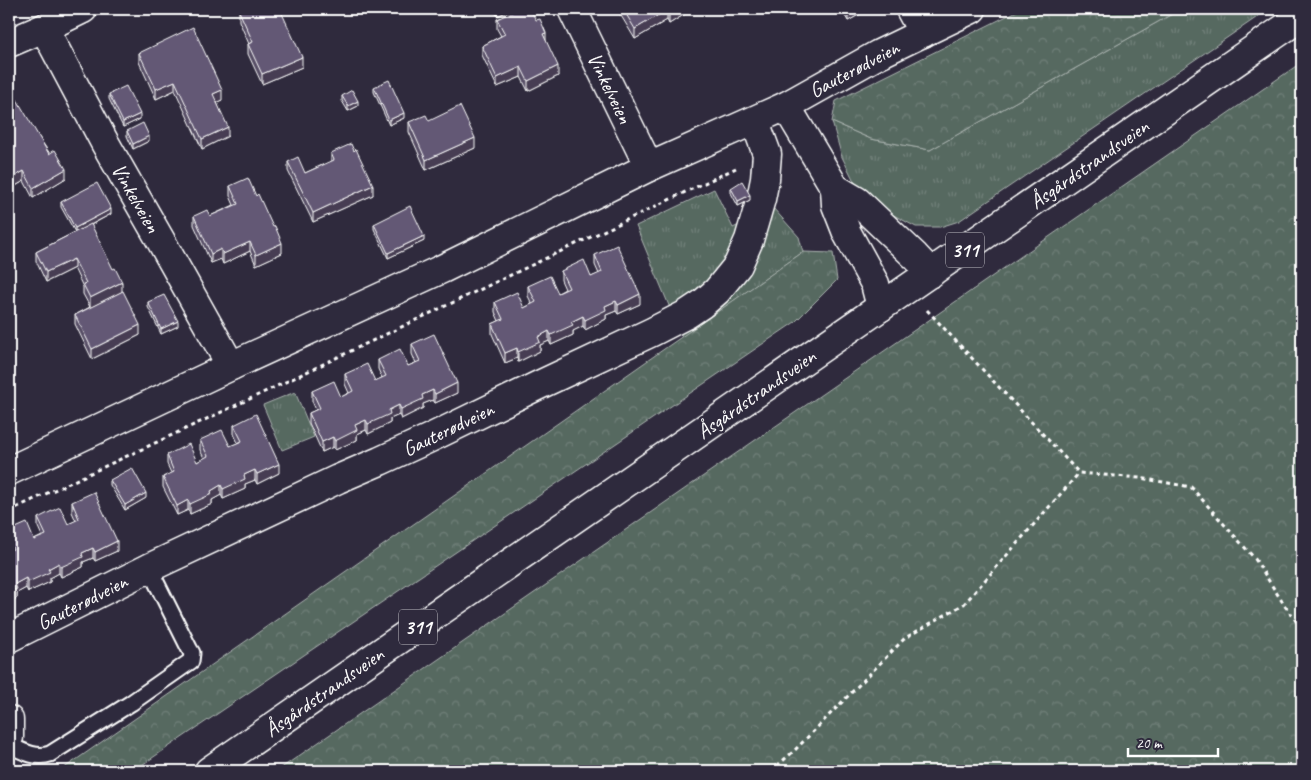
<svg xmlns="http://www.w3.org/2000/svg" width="1311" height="780" viewBox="0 0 1311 780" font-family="Caveat,sans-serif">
<defs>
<pattern id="grass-tufts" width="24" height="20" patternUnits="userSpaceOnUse" patternTransform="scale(1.25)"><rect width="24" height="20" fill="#576961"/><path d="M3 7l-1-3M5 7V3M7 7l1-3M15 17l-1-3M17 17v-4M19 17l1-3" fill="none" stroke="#708079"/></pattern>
<pattern id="forest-crowns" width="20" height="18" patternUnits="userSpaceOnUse" patternTransform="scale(1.25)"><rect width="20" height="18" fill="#576961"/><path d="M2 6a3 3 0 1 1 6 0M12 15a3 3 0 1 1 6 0" fill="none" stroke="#708079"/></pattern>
</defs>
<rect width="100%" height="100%" fill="#2f2a3d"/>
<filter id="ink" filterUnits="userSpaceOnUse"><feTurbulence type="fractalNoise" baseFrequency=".02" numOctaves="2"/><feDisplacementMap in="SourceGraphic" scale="10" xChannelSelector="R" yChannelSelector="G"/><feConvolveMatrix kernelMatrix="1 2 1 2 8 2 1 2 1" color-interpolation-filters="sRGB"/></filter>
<g filter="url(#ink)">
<!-- grass -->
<g fill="url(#grass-tufts)" stroke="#abb4b0">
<polygon points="1181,9 1269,9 959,221 940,227 916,227 886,211 859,191 842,157 832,122 871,139 930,150"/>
<polygon points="714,189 733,228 773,208 799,237 803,252 682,337 636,226"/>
<polygon points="295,392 314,437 282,450 263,405"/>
</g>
<!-- forest -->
<g fill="url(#forest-crowns)" stroke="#abb4b0">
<polygon points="1021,9 1181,9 930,150 871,139 832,122 836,101"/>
<polygon points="1302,62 1302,771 277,771"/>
<polygon points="803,252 833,253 837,280 795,322 133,771 60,771"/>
</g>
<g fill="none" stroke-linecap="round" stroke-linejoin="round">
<defs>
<path id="service" d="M9,745C22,751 36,759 50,754L131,703L191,661L192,653L190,650L149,568"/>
<g id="minor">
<polyline points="572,9 649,167"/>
<polyline points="910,9 923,33"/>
<polyline points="44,28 105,143 161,241 231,366"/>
<polyline points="9,43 44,28 83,9"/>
<polyline points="786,106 835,188 857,201 915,256 931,273"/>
<polyline points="835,188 836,205 847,233 875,284 881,307"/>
<polyline points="9,471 231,366 442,269 649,167 786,106 879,54 972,9"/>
<polyline points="9,638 149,568 338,479 380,461 430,438 537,386 652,332 687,314 702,304 717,291 738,265 749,240 761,199 765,179 767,154 760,135 754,121"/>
<polyline points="9,720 9,737"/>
</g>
<polyline id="primary" points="209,771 1302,16"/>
</defs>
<!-- service casing -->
<use href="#service" stroke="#fff" stroke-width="19"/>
<!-- minor casing -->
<use href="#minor" stroke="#fff" stroke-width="31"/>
<!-- primary casing -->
<use href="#primary" stroke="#fff" stroke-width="31"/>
<!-- path -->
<g stroke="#fff" stroke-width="3" stroke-dasharray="4 4" stroke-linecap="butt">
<polyline points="927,310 1079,473"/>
<polyline points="9,511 256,396 736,168"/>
<polyline points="771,771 794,751 905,638 964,604 1079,473 1140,478 1191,487 1255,559 1285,606 1302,629"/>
</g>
<!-- service -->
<use href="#service" stroke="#2f2a3d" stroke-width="15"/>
<!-- minor -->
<use href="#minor" stroke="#2f2a3d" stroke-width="28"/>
<!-- primary -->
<use href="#primary" stroke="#2f2a3d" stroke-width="28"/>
</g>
<!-- wall -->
<g fill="#564d65" stroke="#fff">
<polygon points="373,9 392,9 376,16"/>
<polygon points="494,9 513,9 497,16"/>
<polygon points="617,9 690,9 690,11 669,24 667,20 635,39"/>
<polygon points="841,9 869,9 848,21"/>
<polygon points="239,11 302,67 262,84 248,54 248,44 249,44 239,21"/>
<polygon points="497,19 546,42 558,76 528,91 521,77 497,87 482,55 482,46 501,36 497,29"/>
<polygon points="139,53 222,100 217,102 228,136 202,149 175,90 156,99 139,62"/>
<polygon points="374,87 404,118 389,125 374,92"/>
<polygon points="9,92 66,178 33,198 24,181 12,188 9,182"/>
<polygon points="109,94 140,119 123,127 109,99"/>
<polygon points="342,96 358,106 348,111 342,101"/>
<polygon points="409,122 475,148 426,170 409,132"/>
<polygon points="127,131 149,141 133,149 127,136"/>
<polygon points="354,151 373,195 313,222 288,171 288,162 305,173 331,161 331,153"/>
<polygon points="230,186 282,253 256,265 250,251 223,264 221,259 211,263 194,225 194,216 210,216 234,205 230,196"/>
<polygon points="731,188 750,200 738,206 731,193"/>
<polygon points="61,202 111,214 91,225 122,291 140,335 92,359 75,324 75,315 90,307 83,294 83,287 74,268 46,282 36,261 36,252 75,232 61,207"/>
<polygon points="374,224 424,241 388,258 374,229"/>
<polygon points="595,255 640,304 618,314 616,311 606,315 606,319 585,330 583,326 573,331 573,335 551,345 549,341 540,345 540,351 518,362 517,358 505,363 492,334 492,324 499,321 495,312 495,302 524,308 532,304 528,296 528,286 558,293 565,289 561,280 561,271 591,277 599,274 595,265"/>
<polygon points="148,302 178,326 161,334 148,307"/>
<polygon points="412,344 457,393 435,403 433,400 423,404 423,408 401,419 399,415 390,419 390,423 368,434 366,430 357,434 357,440 335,450 333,447 322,452 309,423 309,413 316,410 312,401 312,391 341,397 349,393 345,384 345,374 375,381 382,378 378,369 378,360 408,366 416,363 412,354"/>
<polygon points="234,425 279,473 257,484 255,480 245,484 245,489 223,499 221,495 212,500 212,504 190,514 188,510 177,515 163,487 163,477 171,473 167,464 167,455 197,462 204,458 200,450 200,440 230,446 238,443 234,434"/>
<polygon points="110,480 146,498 125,510 110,485"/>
<polygon points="72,502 117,551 95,561 93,558 83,562 83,567 61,577 59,573 50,578 50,582 28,592 26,588 17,593 17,598 9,602 9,531 34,540 42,536 38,527 38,518 68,524 76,521 72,512"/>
</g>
<!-- shaded-wall -->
<g fill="#463e52" stroke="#fff">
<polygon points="376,9 392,9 376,16"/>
<polygon points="502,9 513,9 497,16 497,11"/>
<polygon points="677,9 690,9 690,11 669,24 669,14"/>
<polygon points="861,9 869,9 848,21 848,16"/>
<polygon points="667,10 667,20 635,39 635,29"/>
<polygon points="546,33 546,42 543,34"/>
<polygon points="302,57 302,67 262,84 262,74"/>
<polygon points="558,66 558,76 528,91 528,81"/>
<polygon points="521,67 521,77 497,87 497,78"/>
<polygon points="175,81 175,90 156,99 156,89"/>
<polygon points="222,90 222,100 213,104 213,94"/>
<polygon points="358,101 358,106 348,111 348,106"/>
<polygon points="404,113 404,118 389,125 389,120"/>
<polygon points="140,114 140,119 123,127 123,122"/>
<polygon points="228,127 228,136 202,149 202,139"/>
<polygon points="149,136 149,141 133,149 133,144"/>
<polygon points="475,138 475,148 426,170 426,160"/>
<polygon points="66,169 66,178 33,198 33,188"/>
<polygon points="24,171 24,181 12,188 12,178"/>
<polygon points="373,185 373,195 313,222 313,213"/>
<polygon points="750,195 750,200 738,206 738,201"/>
<polygon points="111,209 111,214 75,233 75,228"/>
<polygon points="424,236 424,241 388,258 388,253"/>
<polygon points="250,242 250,251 223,264 223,254"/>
<polygon points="282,243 282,253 256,265 256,255"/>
<polygon points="221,249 221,259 211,263 211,254"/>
<polygon points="74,259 74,268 46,282 46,272"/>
<polygon points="122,282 122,292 90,308 90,298"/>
<polygon points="640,294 640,304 618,314 618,305"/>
<polygon points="616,301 616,311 606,315 606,319 585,330 585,320 605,306"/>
<polygon points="583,316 583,326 573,331 573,335 551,345 551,335 571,322"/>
<polygon points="178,321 178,326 161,334 161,329"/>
<polygon points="140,325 140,335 92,359 92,349"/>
<polygon points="549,331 549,341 540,345 540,351 518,362 518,352 538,337"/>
<polygon points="517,348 517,358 505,363 505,353"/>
<polygon points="457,383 457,393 435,403 435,394"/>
<polygon points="433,390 433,400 423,404 423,408 401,419 401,409 422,395"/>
<polygon points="399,405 399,415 390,419 390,423 368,434 368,424 389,410"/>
<polygon points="366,420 366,430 357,434 357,440 335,450 335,441 355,425"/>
<polygon points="333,437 333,447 322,452 322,442"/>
<polygon points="279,464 279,473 257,484 257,474"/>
<polygon points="255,470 255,480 245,484 245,489 223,499 223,489 244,475"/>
<polygon points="221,485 221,495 212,500 212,504 190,514 190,504 211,491"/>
<polygon points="146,493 146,498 125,510 125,505"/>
<polygon points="188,500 188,510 177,515 177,506"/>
<polygon points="117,541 117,551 95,561 95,552"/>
<polygon points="93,548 93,558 83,562 83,567 61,577 61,567 82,553"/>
<polygon points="59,563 59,573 50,578 50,582 28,592 28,582 48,569"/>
<polygon points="26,578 26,588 17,593 17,598 9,602 9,592 15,584"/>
</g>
<!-- building -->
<g fill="#645975" stroke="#fff">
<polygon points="245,9 280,9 302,57 262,74 248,44 253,42 239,11"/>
<polygon points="496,9 502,9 497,11"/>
<polygon points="519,9 530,9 536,20 540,19 546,33 543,34 558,66 528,81 521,67 497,78 482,46 505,34 497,19"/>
<polygon points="623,9 677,9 669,14 667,10 635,29"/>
<polygon points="844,9 861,9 848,16"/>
<polygon points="193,27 222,90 213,94 228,127 202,139 175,81 156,89 139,53"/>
<polygon points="389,80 404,113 389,120 374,87"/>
<polygon points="126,86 140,114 123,122 109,94"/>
<polygon points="352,90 358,101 348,106 342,96"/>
<polygon points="12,91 49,154 55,150 66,169 33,188 24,171 12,178 9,172 9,92"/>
<polygon points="460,106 475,138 426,160 409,122 426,115 429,121"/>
<polygon points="143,123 149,136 133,144 127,131"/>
<polygon points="351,144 354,151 356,149 373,185 313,213 288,162 298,157 305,173 334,160 331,153"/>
<polygon points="248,178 256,196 258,194 273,227 275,226 282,243 256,255 250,242 223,254 221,249 211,254 194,216 207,210 210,216 238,204 230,186"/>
<polygon points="742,181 750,195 738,201 731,188"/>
<polygon points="97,183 111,209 75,228 61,202"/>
<polygon points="410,206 424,236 388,253 374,224"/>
<polygon points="91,224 113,269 115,268 122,282 90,298 83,284 86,283 74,259 46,272 36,252"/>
<polygon points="617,245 640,294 618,305 616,301 605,306 606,310 585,320 583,316 571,322 573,325 551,335 549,331 538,337 540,342 518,352 517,348 505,353 492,324 503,319 495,302 517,292 524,308 536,302 528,286 550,276 558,293 569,288 561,271 584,260 591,277 602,272 595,255"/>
<polygon points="123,291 140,325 92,349 75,315"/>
<polygon points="164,295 178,321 161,329 148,302"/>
<polygon points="434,334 457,383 435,394 433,390 422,395 423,399 401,409 399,405 389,410 390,414 368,424 366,420 355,425 357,430 335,441 333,437 322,442 309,413 320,408 312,391 334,381 341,397 353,391 345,374 367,364 375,381 386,376 378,360 400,349 408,366 420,361 412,344"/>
<polygon points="256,414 279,464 257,474 255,470 244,475 245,479 223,489 221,485 211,491 212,494 190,504 188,500 177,506 163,477 174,472 167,455 189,444 197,462 208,456 200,440 222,430 230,446 242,441 234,425"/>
<polygon points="132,468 146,493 125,505 110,480"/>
<polygon points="94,492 117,541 95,552 93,548 82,553 83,557 61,567 59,563 48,569 50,572 28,582 26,578 15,584 17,589 9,592 9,551 13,549 9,542 9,531 27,523 34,540 46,535 38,518 60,507 68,524 79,519 72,502"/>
</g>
</g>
<g text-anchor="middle" stroke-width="4.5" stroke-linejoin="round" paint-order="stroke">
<!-- shield labels -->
<g fill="#2f2a3d" stroke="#c1bfc5" stroke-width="1">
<rect x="946" y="232.5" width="38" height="35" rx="4"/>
<rect x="399" y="609.5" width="38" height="35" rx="4"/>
</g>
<g font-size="20" font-weight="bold" fill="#fff">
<text x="965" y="257">311</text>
<text x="418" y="634">311</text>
</g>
<!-- street labels -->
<g font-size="21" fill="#fff" stroke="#2f2a3d">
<text transform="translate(854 69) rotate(-28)" y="7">Gauterødveien</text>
<text transform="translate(610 88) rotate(64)" y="7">Vinkelveien</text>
<text transform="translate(1089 164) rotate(-35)" y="7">Åsgårdstrandsveien</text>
<text transform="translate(136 198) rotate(60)" y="7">Vinkelveien</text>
<text transform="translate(756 394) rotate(-35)" y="7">Åsgårdstrandsveien</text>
<text transform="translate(448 429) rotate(-26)" y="7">Gauterødveien</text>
<text transform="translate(82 602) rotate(-27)" y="7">Gauterødveien</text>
<text transform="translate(324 692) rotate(-35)" y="7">Åsgårdstrandsveien</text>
</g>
</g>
<!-- margin -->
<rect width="1311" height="780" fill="none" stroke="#2f2a3d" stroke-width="30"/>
<rect x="15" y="15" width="1281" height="750" fill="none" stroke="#fff" stroke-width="2" filter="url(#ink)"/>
<!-- scale -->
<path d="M1128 748v8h90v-8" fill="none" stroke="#ffffff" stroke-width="2.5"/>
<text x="1136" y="748" font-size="15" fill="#ffffff" stroke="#2f2a3d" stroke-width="4" paint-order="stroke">20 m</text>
</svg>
